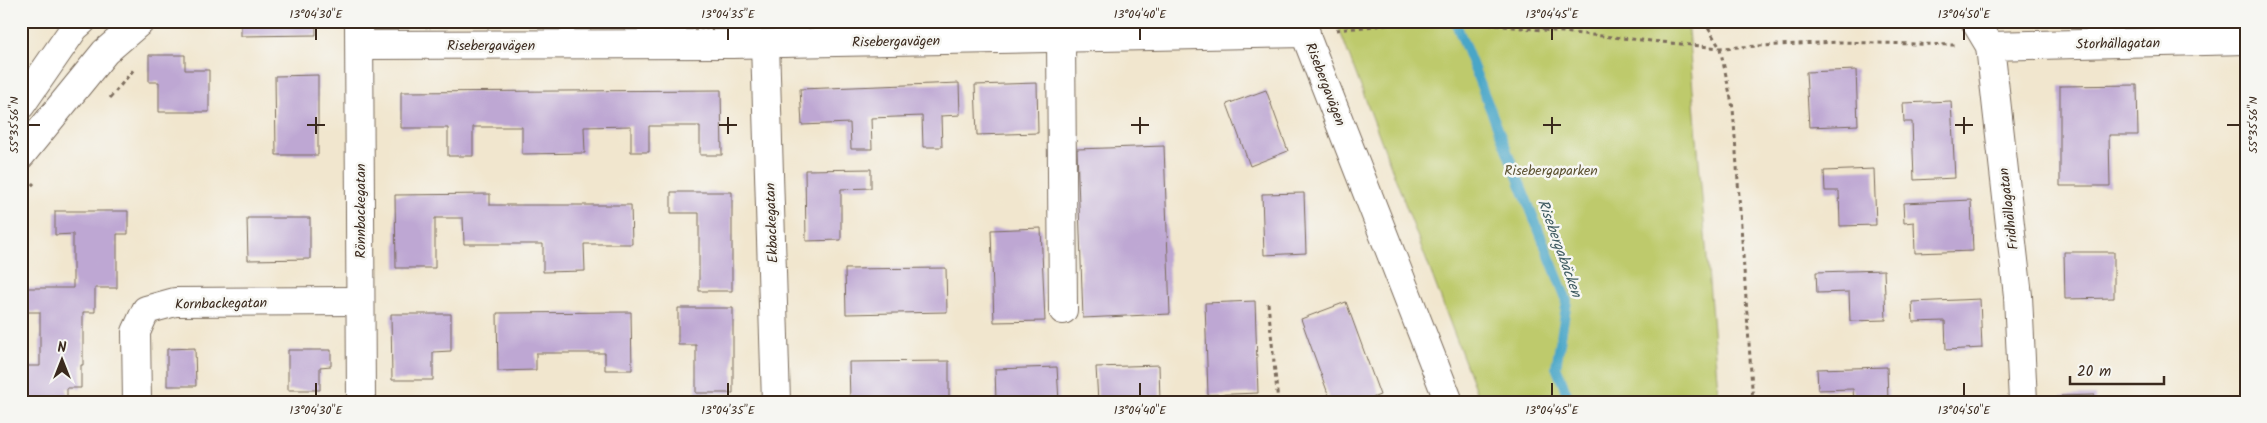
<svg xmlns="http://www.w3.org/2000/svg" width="2267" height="423" viewBox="0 0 2267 423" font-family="Kalam,sans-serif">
<rect width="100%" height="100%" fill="#f6f6f2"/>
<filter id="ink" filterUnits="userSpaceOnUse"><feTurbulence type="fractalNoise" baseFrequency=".02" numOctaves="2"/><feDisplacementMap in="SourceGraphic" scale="10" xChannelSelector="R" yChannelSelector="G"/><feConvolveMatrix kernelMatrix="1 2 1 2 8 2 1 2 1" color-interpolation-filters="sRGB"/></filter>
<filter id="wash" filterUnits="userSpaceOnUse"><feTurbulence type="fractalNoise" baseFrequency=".0096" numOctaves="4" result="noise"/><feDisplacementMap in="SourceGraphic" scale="20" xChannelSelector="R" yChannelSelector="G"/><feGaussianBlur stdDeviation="1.12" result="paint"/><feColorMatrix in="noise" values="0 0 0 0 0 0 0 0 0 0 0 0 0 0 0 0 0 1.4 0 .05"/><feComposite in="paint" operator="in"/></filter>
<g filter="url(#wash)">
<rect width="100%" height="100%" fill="#f1e6ce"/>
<!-- green -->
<polygon fill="#beca6c" stroke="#7c7a45" points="1336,21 1682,21 1688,30 1719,402 1480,402"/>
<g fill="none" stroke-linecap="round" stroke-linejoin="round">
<!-- stream -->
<polyline stroke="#48a6c7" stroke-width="10" points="1455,21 1567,301 1556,367 1570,401 1574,402"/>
</g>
<g id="blocks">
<!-- building -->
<g fill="#bea7d3">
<polygon points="241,21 316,21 316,35 241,36"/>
<polygon points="149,55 185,55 185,70 209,70 209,112 159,112 159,82 149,82"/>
<polygon points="1856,70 1858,125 1809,127 1806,72"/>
<polygon points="318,75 318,155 276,155 275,76"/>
<polygon points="959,83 960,115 941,116 942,147 923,147 922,116 871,118 872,149 851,149 850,123 802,125 800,89"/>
<polygon points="1037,83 1038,133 977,135 975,85"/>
<polygon points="2137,85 2138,135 2109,135 2110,186 2060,186 2060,86"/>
<polygon points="721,90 722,155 700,155 700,126 649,126 649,152 631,152 631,126 584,127 585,153 522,154 522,127 473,127 473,156 448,156 448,128 401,128 401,92"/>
<polygon points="1266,90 1288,151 1250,166 1227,104"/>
<polygon points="1951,101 1955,178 1914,180 1912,122 1904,122 1903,103"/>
<polygon points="1164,146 1170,314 1083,318 1077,149"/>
<polygon points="871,169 871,188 841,189 841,240 806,241 805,170"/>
<polygon points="1874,169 1876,225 1840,226 1839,191 1825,191 1824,171"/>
<polygon points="671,192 732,192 732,291 699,291 699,213 671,213"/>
<polygon points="1304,193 1306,253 1264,255 1262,194"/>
<polygon points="490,194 490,205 631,205 632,244 584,244 585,271 543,272 543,244 464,244 463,218 435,218 435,268 396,268 395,195"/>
<polygon points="1971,200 1973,251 1915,253 1914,222 1904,223 1903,203"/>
<polygon points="55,211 128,211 128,234 117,234 117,288 95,288 95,312 83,312 83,365 81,365 81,388 67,388 67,402 25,402 25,389 21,389 21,366 40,366 40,312 22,312 22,288 73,288 73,234 55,235"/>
<polygon points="247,218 310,218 310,259 248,260"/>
<polygon points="1041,228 1045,321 994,322 991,230"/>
<polygon points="2064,252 2114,252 2114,298 2065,299"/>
<polygon points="946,268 947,312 846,314 845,269"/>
<polygon points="1884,270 1886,320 1850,321 1849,292 1817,293 1816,272"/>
<polygon points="1980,299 1982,348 1946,350 1945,321 1913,322 1912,302"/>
<polygon points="1255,301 1258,393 1208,395 1205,303"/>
<polygon points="1346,302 1380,395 1362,402 1331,402 1301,319"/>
<polygon points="678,308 733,308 733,393 696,393 696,345 678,345"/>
<polygon points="631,312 632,370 605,370 605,353 536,353 536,370 498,371 497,313"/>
<polygon points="391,314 451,314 451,351 433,352 433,380 392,380"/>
<polygon points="195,348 196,386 167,386 167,349"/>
<polygon points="288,350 331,350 331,366 320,367 320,390 288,390"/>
<polygon points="949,361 949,402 850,402 849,362"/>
<polygon points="1159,365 1160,402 1098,402 1096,367"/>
<polygon points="1057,367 1059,402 996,402 995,369"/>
<polygon points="1887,367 1888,402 1854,402 1853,389 1818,390 1817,369"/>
<polygon points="2095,395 2095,402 2061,402 2061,396"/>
</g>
</g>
</g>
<g filter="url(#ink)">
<use href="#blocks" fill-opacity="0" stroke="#7b6c5c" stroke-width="1"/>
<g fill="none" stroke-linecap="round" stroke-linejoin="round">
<defs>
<g id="minor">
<polyline points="359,21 361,402"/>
<polyline points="1300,21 1449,402"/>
<polyline points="1975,21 1990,46 2018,296 2023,402"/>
<polyline points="1061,38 1063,310"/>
<polyline points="765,44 776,402"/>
<polyline points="360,45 732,44 1306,33"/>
<polyline points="1990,46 2246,40"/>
<polyline points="21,105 75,27 82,21"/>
<polyline points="21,155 105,52 141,21"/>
<polyline points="137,402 136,332 146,310 175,302 360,301"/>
</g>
</defs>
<!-- minor casing -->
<use href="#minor" stroke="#7b6c5c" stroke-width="30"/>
<!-- path -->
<g stroke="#7b6c5c" stroke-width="3" stroke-dasharray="4 4" stroke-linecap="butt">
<polyline points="1432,21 1484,24 1720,48 1838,42 1955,45"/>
<polyline points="1704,21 1720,48 1733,108 1753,402"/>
<polyline points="1336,30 1423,21"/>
<polyline points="1543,30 1545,21"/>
<polyline points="110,98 135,68"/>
<polyline points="21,197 34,183"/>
<polyline points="1268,303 1278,402"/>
</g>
<!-- minor -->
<use href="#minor" stroke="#fff" stroke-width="28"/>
</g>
</g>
<!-- ticks -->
<path fill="none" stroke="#3b2a1e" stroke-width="2" d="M316,28V40M728,28V40M1140,28V40M1552,28V40M1964,28V40M316,117V134M728,117V134M1140,117V134M1552,117V134M1964,117V134M28,125H40M307,125H325M719,125H737M1131,125H1149M1543,125H1561M1955,125H1973M2227,125H2240M316,383V396M728,383V396M1140,383V396M1552,383V396M1964,383V396"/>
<g text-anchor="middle" stroke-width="5" stroke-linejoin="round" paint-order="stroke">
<!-- street labels -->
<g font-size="14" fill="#3b2a1e" stroke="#f6f6f2">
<text transform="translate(896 41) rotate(-1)" y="5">Risebergavägen</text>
<text transform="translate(2118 43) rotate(-1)" y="5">Storhällagatan</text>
<text x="491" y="50">Risebergavägen</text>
<text transform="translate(1326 84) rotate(69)" y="5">Risebergavägen</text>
<text transform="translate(2008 209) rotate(-97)" y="5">Fridhällagatan</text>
<text transform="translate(360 211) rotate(-90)" y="5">Rönnbackegatan</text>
<text transform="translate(771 223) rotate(-92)" y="5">Ekbackegatan</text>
<text transform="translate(221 303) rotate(-1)" y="5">Kornbackegatan</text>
</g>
<!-- park labels -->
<g font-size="14" fill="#5c5232" stroke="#f6f6f2">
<text x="1551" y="175">Risebergaparken</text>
</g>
<!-- water labels -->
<g font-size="15" font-style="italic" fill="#405c62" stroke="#f6f6f2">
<text transform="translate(1560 248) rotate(70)" y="5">Risebergabäcken</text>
</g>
</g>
<!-- margin -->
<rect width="2267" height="423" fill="none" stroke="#f6f6f2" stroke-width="55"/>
<!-- north arrow -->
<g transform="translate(62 360)" stroke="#f6f6f2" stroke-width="4" paint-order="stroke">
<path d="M0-4L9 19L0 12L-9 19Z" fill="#3b2a1e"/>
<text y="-8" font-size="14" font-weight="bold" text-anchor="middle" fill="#3b2a1e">N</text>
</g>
<!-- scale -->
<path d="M2070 376v8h94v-8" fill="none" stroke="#3b2a1e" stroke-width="2.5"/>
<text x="2077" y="376" font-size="15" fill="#3b2a1e" stroke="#f6f6f2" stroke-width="4" paint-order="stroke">20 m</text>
<rect x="28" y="28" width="2212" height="368" fill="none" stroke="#3b2a1e" stroke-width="2"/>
<g font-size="12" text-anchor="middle" fill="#3b2a1e">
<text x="316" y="18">13°04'30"E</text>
<text x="728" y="18">13°04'35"E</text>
<text x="1140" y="18">13°04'40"E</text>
<text x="1552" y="18">13°04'45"E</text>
<text x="1964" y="18">13°04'50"E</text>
<text transform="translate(14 125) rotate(-90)" y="4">55°35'56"N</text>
<text transform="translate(2253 125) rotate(-90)" y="4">55°35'56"N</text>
<text x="316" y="414">13°04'30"E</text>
<text x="728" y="414">13°04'35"E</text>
<text x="1140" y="414">13°04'40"E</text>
<text x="1552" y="414">13°04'45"E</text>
<text x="1964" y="414">13°04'50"E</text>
</g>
</svg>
